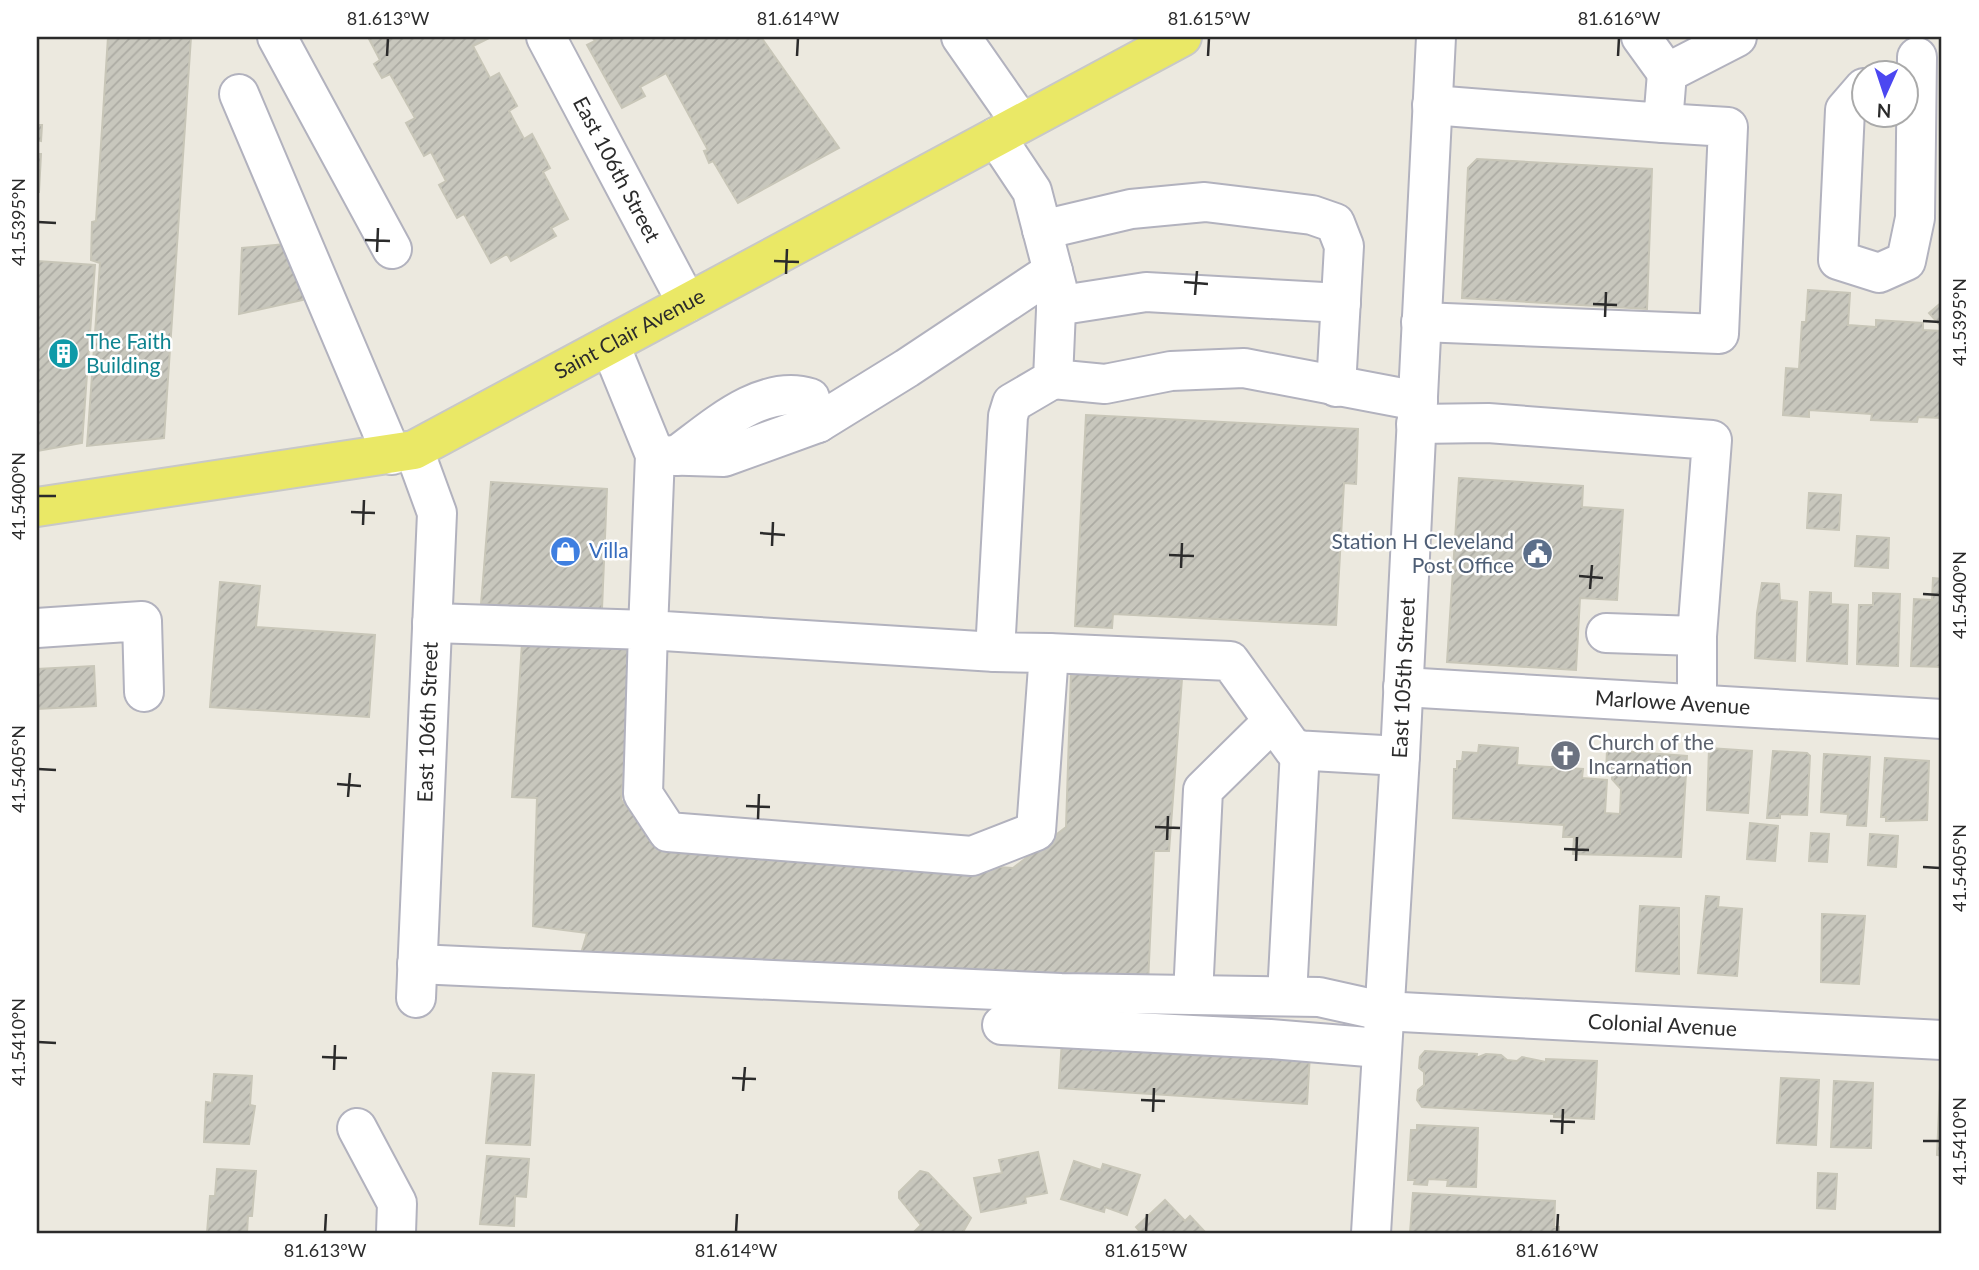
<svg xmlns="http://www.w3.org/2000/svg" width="1979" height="1270" viewBox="0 0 1979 1270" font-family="Lato,sans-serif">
<defs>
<pattern id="building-hatch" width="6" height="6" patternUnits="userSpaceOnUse" patternTransform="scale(1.75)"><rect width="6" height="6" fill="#c8c7bd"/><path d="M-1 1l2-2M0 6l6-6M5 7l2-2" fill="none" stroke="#acaba3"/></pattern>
</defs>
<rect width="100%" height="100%" fill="#ece9df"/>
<!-- building -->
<g fill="url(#building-hatch)" stroke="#c8c6b8" stroke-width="2">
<polygon points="108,37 191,37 164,438 87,446 100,263 91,260 92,222 96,221"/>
<polygon points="368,37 491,37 473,46 490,78 499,73 517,106 509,111 524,139 532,134 550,168 543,172 568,219 551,228 556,236 511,261 507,254 491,263 464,214 457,218 439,185 446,181 431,152 424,156 406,123 415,118 390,74 382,78 374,64 380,60"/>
<polygon points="592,37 761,37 839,148 738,203 713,161 709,163 704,151 708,150 666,73 640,87 645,96 622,108 587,45 595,41"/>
<polygon points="37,125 42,125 41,141 37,140"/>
<polygon points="37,154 41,154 39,192 37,192"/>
<polygon points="1477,159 1652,169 1647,309 1462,298 1468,168"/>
<polygon points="296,243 311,282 303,300 239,314 242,248"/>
<polygon points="37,261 95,265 82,443 37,451"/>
<polygon points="1808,290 1850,293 1848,325 1876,327 1876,320 1923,323 1923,330 1942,331 1942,418 1918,417 1917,422 1871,420 1872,414 1809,410 1809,417 1783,415 1786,368 1799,369 1802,322 1806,322"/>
<polygon points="1942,302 1942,321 1939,324 1929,313"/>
<polygon points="1086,415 1358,429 1356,484 1344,483 1336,625 1113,614 1112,628 1075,626"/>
<polygon points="1459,478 1583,486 1582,507 1623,510 1617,600 1580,598 1576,670 1447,662"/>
<polygon points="491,482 607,489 602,609 481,604"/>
<polygon points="1809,493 1841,495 1839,530 1807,528"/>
<polygon points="1857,536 1889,538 1888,568 1855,566"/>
<polygon points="1933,578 1942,579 1942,667 1911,666 1914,599 1932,600"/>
<polygon points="220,582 260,586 256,627 375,635 369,717 210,707"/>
<polygon points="1762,583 1779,584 1780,600 1797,602 1795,661 1755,658 1757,613"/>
<polygon points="1810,592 1831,593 1831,604 1848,605 1847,664 1807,661"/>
<polygon points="1873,593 1900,594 1898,666 1857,664 1859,605 1873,605"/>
<polygon points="522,643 636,649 621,800 660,845 1013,868 1066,827 1071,672 1182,679 1169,851 1154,851 1148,984 580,957 587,933 533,926 537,798 512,797"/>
<polygon points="94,666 96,706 37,709 37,669"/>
<polygon points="1479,745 1518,748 1517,765 1583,769 1582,778 1607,780 1605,813 1620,814 1621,789 1612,779 1612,775 1606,773 1607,750 1687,756 1681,857 1573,854 1574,837 1563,837 1564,825 1453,818 1454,769 1457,769 1457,761 1462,761 1463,752 1478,753"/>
<polygon points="1709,748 1752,751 1748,813 1707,810"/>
<polygon points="1773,751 1807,753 1810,756 1807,815 1780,814 1780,818 1767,818"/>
<polygon points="1824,754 1870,757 1866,826 1847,825 1848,814 1821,812"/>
<polygon points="1885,758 1929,761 1927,820 1886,821 1886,817 1881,817"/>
<polygon points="1750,823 1778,826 1775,861 1747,859"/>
<polygon points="1811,833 1829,834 1827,862 1809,861"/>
<polygon points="1870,834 1898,836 1896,867 1868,865"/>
<polygon points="1706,896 1719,897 1718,907 1742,909 1737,976 1698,973"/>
<polygon points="1640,906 1679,908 1679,974 1636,971"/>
<polygon points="1822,914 1865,916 1859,984 1821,982"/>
<polygon points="1062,1039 1310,1054 1307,1104 1059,1088"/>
<polygon points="1425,1051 1477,1054 1476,1058 1486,1054 1501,1055 1507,1060 1517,1061 1522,1057 1546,1062 1546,1059 1597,1061 1594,1119 1554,1117 1554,1114 1422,1107 1417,1100 1418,1090 1424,1085 1424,1072 1419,1068 1420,1057"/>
<polygon points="493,1073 534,1075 530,1145 486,1143"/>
<polygon points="214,1074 252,1076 250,1105 255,1106 249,1144 204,1142 206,1102 212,1103"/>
<polygon points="1781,1078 1819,1080 1816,1145 1777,1143"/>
<polygon points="1834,1081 1873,1083 1871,1148 1831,1147"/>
<polygon points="1940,1087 1942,1087 1942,1156 1937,1155"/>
<polygon points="1417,1125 1478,1128 1476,1187 1447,1186 1448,1180 1428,1179 1427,1185 1414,1184 1415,1180 1408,1180 1411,1130 1417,1130"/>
<polygon points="1038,1152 1047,1193 1025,1197 1026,1203 981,1212 974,1178 1002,1173 999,1160"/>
<polygon points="487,1156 529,1159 526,1197 515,1196 514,1226 480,1224"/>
<polygon points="1074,1161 1101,1170 1103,1164 1140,1175 1127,1215 1105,1207 1104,1212 1061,1199"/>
<polygon points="217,1169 256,1171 252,1216 248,1216 247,1233 207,1233 210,1196 215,1196"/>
<polygon points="920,1171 928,1173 971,1218 963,1232 913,1233 921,1225 899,1198 899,1192"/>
<polygon points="1818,1173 1837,1174 1835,1209 1817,1208"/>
<polygon points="1413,1193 1555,1201 1554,1227 1559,1227 1559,1233 1410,1233"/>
<polygon points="1165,1200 1185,1221 1190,1216 1206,1233 1141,1233 1136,1227"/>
</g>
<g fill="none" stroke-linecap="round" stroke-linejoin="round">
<defs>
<g id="minor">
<polyline points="277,37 392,249"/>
<path id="s1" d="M546,37L687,303"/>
<polyline points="961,37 1021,123"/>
<polyline points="1641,37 1667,73 1737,37"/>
<polyline points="1864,88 1845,110 1838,260 1879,273 1906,261 1915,218 1917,57"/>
<polyline points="239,94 392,455"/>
<polyline points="1432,105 1663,123 1667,73"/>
<polyline points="1042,230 1131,209 1205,202 1312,215 1335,223 1344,246 1336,387"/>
<polyline points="1056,306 1146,292 1341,303"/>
<polyline points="1421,322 1719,334 1728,127 1663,123"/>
<polyline points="610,345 655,455 648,630 995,652"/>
<polyline points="1053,379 1105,384 1171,371 1244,368 1418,401"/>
<polyline points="1416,424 1488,423 1712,440 1697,636 1606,633"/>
<polyline points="414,450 437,513 416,998"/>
<polyline points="655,455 724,457 818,423 907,368 1053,271"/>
<path d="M676,456C713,429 762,383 810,398L818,423"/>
<polyline points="432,623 648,630 643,794 668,832 972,856 1036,831 1049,653 995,652 1008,416 1012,403 1053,379 1057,287 1032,191 996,137"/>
<polyline points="37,628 142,621 144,692"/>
<polyline points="1049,653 1230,661 1294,750 1400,756"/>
<path id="s2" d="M1403,687L1942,719"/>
<polyline points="1697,704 1697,636"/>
<path id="s3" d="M417,964L1061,993L1319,997L1382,1011L1942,1040"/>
<polyline points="1193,995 1203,790 1273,721"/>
<polyline points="1287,996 1300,750"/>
<polyline points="1002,1025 1270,1039 1380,1048"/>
<polyline points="357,1128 397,1203 396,1233"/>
<path id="s4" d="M1371,1233L1400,756L1436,37"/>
</g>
<g id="major">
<path id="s5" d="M37,507L414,450L1182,37"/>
</g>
</defs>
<!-- minor casing -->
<use href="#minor" stroke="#b2b2be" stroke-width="42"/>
<!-- major casing -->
<use href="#major" stroke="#c8c8c8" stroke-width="42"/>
<!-- minor -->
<use href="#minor" stroke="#fff" stroke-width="38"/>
<!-- major -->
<use href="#major" stroke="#eae866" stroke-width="38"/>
</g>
<!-- ticks -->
<path fill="none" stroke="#2b2b2b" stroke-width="2.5" d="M387,56L388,38M797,56L798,38M1208,56L1209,38M1618,56L1619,38M38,222L56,223M365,240L390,241M377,252L378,228M774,261L799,262M786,274L787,249M1184,282L1208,284M1195,295L1197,271M1593,304L1617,305M1605,317L1606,292M1923,321L1940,322M38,496H56M351,512L375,513M363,525L364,500M760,533L785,535M772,546L773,522M1169,555L1194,556M1181,568L1182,543M1579,576L1603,578M1590,589L1592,565M1923,594L1940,595M38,769L56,770M337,784L361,786M348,797L350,773M746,806L770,807M758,819L759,794M1155,827L1180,828M1167,840L1168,816M1564,849L1589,850M1576,861L1577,837M1923,867L1940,868M38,1042L56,1043M322,1057L347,1058M334,1070L335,1045M732,1078L756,1079M743,1091L745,1067M1141,1100L1165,1101M1153,1112L1154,1088M1550,1121L1575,1122M1562,1134L1563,1109M1923,1141H1940M325,1232L326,1214M736,1232L737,1214M1146,1232L1147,1214M1557,1232L1558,1214"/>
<!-- icons -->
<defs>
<symbol id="building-disc" viewBox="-11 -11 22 22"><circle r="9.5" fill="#0f9aa8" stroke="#fff"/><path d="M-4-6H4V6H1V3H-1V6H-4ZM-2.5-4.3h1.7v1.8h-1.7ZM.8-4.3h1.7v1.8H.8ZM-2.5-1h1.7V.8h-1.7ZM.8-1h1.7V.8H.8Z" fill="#fff"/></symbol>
<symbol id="shop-disc" viewBox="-11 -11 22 22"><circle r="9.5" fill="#3f7fe0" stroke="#fff"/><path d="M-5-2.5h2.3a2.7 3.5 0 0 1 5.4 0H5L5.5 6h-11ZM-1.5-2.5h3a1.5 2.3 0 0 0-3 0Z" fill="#fff"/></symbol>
<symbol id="civic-disc" viewBox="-11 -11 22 22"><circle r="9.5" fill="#5c6f8a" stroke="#fff"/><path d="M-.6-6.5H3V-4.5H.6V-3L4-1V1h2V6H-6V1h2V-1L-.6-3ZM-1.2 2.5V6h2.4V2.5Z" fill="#fff"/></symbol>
<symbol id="church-disc" viewBox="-11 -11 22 22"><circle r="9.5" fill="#6b7280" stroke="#fff"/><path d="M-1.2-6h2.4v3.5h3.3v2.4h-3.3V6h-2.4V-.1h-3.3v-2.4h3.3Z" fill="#fff"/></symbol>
</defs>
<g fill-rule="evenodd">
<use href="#building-disc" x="46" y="336" width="35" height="35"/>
<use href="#shop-disc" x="548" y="534" width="35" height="35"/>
<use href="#civic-disc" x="1520" y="536" width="35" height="35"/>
<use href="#church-disc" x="1548" y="738" width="35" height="35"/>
</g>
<g text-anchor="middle" stroke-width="5" stroke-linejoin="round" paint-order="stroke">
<!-- street labels -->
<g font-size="21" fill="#2b2b2b" stroke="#fff">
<text dy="7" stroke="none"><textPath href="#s1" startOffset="150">East 106th Street</textPath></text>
<text dy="7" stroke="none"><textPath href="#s5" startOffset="626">Saint Clair Avenue</textPath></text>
<text dy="7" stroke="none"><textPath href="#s4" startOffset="556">East 105th Street</textPath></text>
<text dy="7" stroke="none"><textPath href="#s2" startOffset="270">Marlowe Avenue</textPath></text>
<text transform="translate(428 722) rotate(-88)" y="7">East 106th Street</text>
<text dy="7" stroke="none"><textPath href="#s3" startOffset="1248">Colonial Avenue</textPath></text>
</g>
<!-- culture labels -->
<g font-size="21" fill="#0d838f" stroke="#fff" text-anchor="start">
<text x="86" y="349">The Faith<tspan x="86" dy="24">Building</tspan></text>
</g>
<!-- service labels -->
<g font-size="21" fill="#4e5e75" stroke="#fff" text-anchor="end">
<text x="1514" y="549">Station H Cleveland<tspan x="1514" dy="24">Post Office</tspan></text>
</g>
<!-- shop labels -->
<g font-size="21" fill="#366cbe" stroke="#fff" text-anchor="start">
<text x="589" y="558">Villa</text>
</g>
<!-- worship labels -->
<g font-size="21" fill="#5b616d" stroke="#fff" text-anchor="start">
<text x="1588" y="750">Church of the<tspan x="1588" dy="24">Incarnation</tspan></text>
</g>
</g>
<!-- border -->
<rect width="1979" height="1270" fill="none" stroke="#ffffff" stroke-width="77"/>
<!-- north arrow -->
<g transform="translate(1885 94) rotate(183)"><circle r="33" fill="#ffffff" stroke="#aaaaaa" stroke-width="2"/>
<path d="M0-5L12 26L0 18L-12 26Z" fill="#4c47f1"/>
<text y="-10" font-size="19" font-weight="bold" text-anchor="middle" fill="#2b2b2b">N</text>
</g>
<rect x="38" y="38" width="1902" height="1194" fill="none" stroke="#2b2b2b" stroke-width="2.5"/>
<g font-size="18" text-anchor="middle" fill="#2b2b2b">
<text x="388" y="25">81.613°W</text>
<text x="798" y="25">81.614°W</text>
<text x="1209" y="25">81.615°W</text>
<text x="1619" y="25">81.616°W</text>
<text transform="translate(19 222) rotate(-90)" y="6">41.5395°N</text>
<text transform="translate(1960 322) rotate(-90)" y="6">41.5395°N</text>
<text transform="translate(19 496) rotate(-90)" y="6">41.5400°N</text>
<text transform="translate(1960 595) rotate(-90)" y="6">41.5400°N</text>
<text transform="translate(19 769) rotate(-90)" y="6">41.5405°N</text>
<text transform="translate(1960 868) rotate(-90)" y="6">41.5405°N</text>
<text transform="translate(19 1042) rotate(-90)" y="6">41.5410°N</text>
<text transform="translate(1960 1141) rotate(-90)" y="6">41.5410°N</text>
<text x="325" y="1257">81.613°W</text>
<text x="736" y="1257">81.614°W</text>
<text x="1146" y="1257">81.615°W</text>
<text x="1557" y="1257">81.616°W</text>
</g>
</svg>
